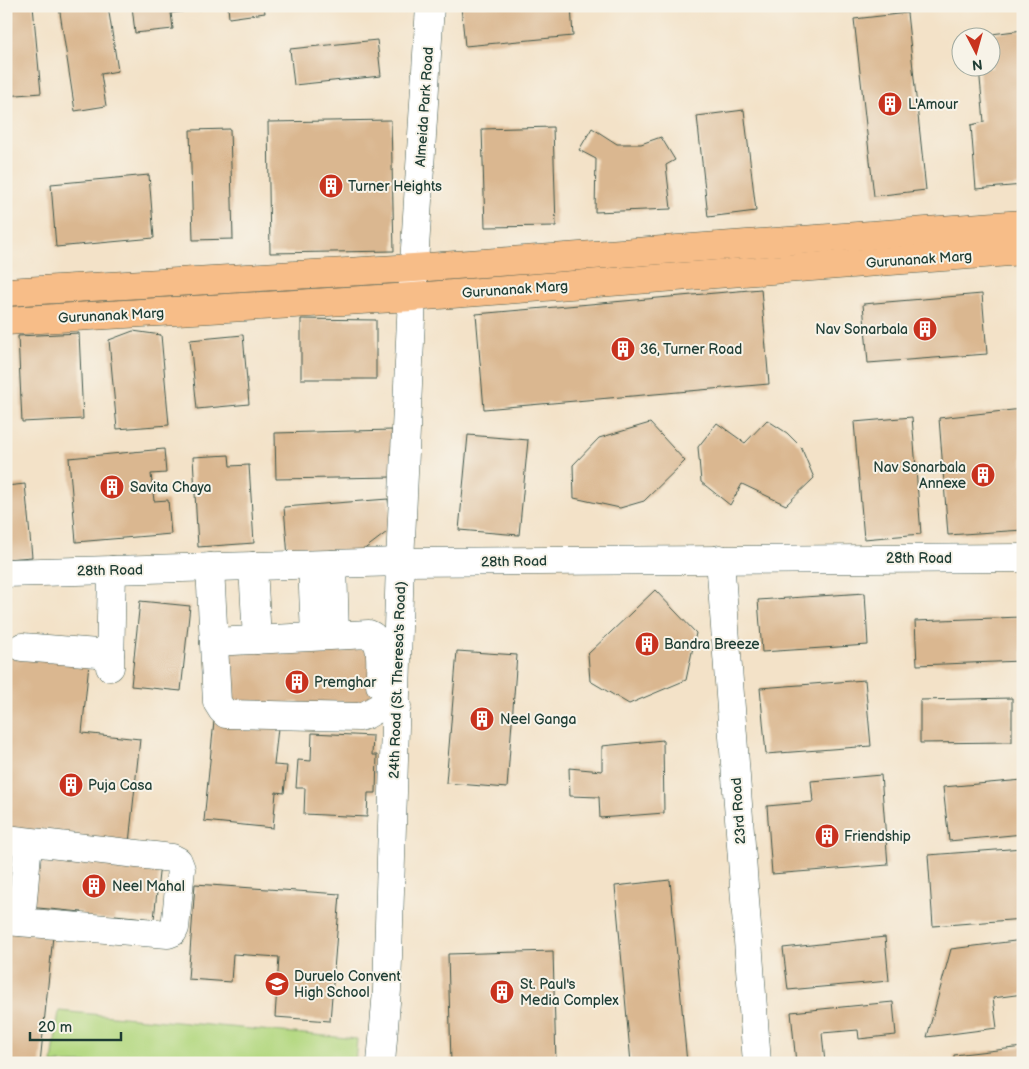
<svg xmlns="http://www.w3.org/2000/svg" width="1029" height="1069" viewBox="0 0 1029 1069" font-family="'Balsamiq Sans',sans-serif">
<rect width="100%" height="100%" fill="#f7f3e8"/>
<filter id="ink" filterUnits="userSpaceOnUse"><feTurbulence type="fractalNoise" baseFrequency=".02" numOctaves="2"/><feDisplacementMap in="SourceGraphic" scale="10" xChannelSelector="R" yChannelSelector="G"/><feConvolveMatrix kernelMatrix="1 2 1 2 8 2 1 2 1" color-interpolation-filters="sRGB"/></filter>
<filter id="wash" filterUnits="userSpaceOnUse"><feTurbulence type="fractalNoise" baseFrequency=".0096" numOctaves="4" result="noise"/><feDisplacementMap in="SourceGraphic" scale="20" xChannelSelector="R" yChannelSelector="G"/><feGaussianBlur stdDeviation="1.12" result="paint"/><feColorMatrix in="noise" values="0 0 0 0 0 0 0 0 0 0 0 0 0 0 0 0 0 1.4 0 .05"/><feComposite in="paint" operator="in"/></filter>
<g filter="url(#wash)">
<rect width="100%" height="100%" fill="#f3e2c8"/>
<!-- pitch -->
<polygon fill="#b4d881" stroke="#6a8a5a" points="59,1011 357,1039 355,1063 52,1063"/>
<g id="blocks">
<!-- building -->
<g fill="#dab790">
<polygon points="6,6 33,6 41,93 6,96"/>
<polygon points="59,6 108,6 118,71 101,74 106,106 75,111"/>
<polygon points="132,6 214,6 214,8 171,13 173,29 135,33"/>
<polygon points="228,6 264,6 265,13 229,18"/>
<polygon points="461,6 571,6 573,36 465,46"/>
<polygon points="907,13 926,190 874,196 854,19"/>
<polygon points="1023,30 1023,185 976,189 971,125 984,122 979,68 992,68 992,38 976,38 976,36"/>
<polygon points="377,40 381,76 294,85 290,49"/>
<polygon points="744,110 756,211 708,217 697,116"/>
<polygon points="391,120 394,251 270,253 268,122"/>
<polygon points="553,127 556,226 485,227 482,129"/>
<polygon points="592,128 617,144 641,144 661,137 675,160 666,165 671,209 595,212 596,159 579,150"/>
<polygon points="230,129 233,239 193,240 190,130"/>
<polygon points="149,175 154,238 56,247 51,184"/>
<polygon points="761,289 769,384 484,409 476,314"/>
<polygon points="982,294 987,354 868,363 863,304"/>
<polygon points="301,319 376,320 376,379 301,379"/>
<polygon points="133,331 161,335 169,425 117,429 109,340"/>
<polygon points="79,333 83,419 22,422 18,336"/>
<polygon points="243,335 249,404 197,409 190,340"/>
<polygon points="1022,409 1023,530 948,535 939,418"/>
<polygon points="912,417 921,534 864,539 854,422"/>
<polygon points="767,420 787,433 801,447 814,478 786,505 742,484 730,505 701,482 698,447 717,423 745,443"/>
<polygon points="650,423 685,461 644,501 620,508 574,498 573,465 599,438"/>
<polygon points="392,430 393,477 276,479 275,433"/>
<polygon points="468,435 528,440 519,535 459,530"/>
<polygon points="164,449 166,473 151,474 154,501 168,500 171,534 76,542 69,458"/>
<polygon points="229,455 230,466 249,465 254,543 198,547 193,457"/>
<polygon points="25,484 32,557 6,559 6,486"/>
<polygon points="388,499 391,529 362,551 288,557 284,507"/>
<polygon points="655,590 696,633 686,680 629,704 590,681 588,654"/>
<polygon points="865,593 868,645 762,652 758,600"/>
<polygon points="140,601 190,606 181,691 131,686"/>
<polygon points="1021,617 1022,661 917,665 915,621"/>
<polygon points="368,639 373,699 368,710 299,710 299,702 222,705 223,644"/>
<polygon points="457,651 517,655 507,788 446,783"/>
<polygon points="7,655 89,663 82,733 140,739 129,843 6,831"/>
<polygon points="865,680 871,746 766,754 760,688"/>
<polygon points="1012,698 1012,742 920,743 920,700"/>
<polygon points="214,721 278,728 274,765 287,766 284,793 276,792 273,828 204,821"/>
<polygon points="312,733 373,736 372,755 377,755 376,793 368,793 367,817 304,814 305,788 296,788 298,760 311,761"/>
<polygon points="663,740 664,813 600,818 599,797 570,796 569,768 602,771 602,746"/>
<polygon points="881,775 888,865 772,874 767,806 813,802 811,781"/>
<polygon points="1023,780 1023,834 949,841 943,787"/>
<polygon points="1023,848 1023,919 933,926 928,855"/>
<polygon points="33,851 160,864 154,919 115,915 114,920 81,917 82,912 27,907"/>
<polygon points="670,880 687,1063 631,1063 615,886"/>
<polygon points="195,884 340,894 330,1021 275,1017 279,957 233,954 231,982 188,979"/>
<polygon points="6,931 53,936 40,1063 6,1063"/>
<polygon points="885,937 889,981 788,990 783,948"/>
<polygon points="1023,940 1023,994 993,998 997,1028 927,1037 951,949"/>
<polygon points="553,951 556,1063 451,1063 448,954"/>
<polygon points="893,1002 896,1035 859,1039 858,1030 822,1033 825,1063 796,1063 791,1012"/>
<polygon points="1023,1047 1023,1063 954,1063 954,1055"/>
</g>
</g>
</g>
<g filter="url(#ink)">
<use href="#blocks" fill-opacity="0" stroke="#3f564a" stroke-width="1"/>
<g fill="none" stroke-linecap="round" stroke-linejoin="round">
<defs>
<g id="minor">
<polyline points="720,559 757,1063"/>
<polyline points="333,564 335,635"/>
<polyline points="312,565 315,636"/>
<polyline points="253,566 257,640"/>
<polyline points="210,567 217,702 222,710 226,714 359,717 366,715 380,707 397,706"/>
<polyline points="6,573 400,562 1023,558"/>
<path d="M214,642L369,634C385,640 379,671 380,685"/>
<polyline points="22,647 110,654"/>
<polyline points="110,667 112,570"/>
<polyline points="6,839 172,858 178,861 181,869 175,928 173,932 168,934 6,921"/>
<polyline points="21,922 28,842"/>
<polyline points="381,1063 387,990 400,562 412,297 430,6"/>
</g>
<g id="major">
<polyline points="6,292 414,268 1023,224"/>
<polyline points="6,321 412,297 1023,251"/>
</g>
</defs>
<!-- minor casing -->
<use href="#minor" stroke="#3f564a" stroke-width="29"/>
<!-- major casing -->
<use href="#major" stroke="#3f564a" stroke-width="29"/>
<!-- minor -->
<use href="#minor" stroke="#fff" stroke-width="28"/>
<!-- major -->
<use href="#major" stroke="#f7bd88" stroke-width="28"/>
</g>
</g>
<!-- icons -->
<defs>
<symbol id="building-disc" viewBox="-11 -11 22 22"><circle r="9.5" fill="#c8321e" stroke="#f7f3e8"/><path d="M-4-6H4V6H1V3H-1V6H-4ZM-2.5-4.3h1.7v1.8h-1.7ZM.8-4.3h1.7v1.8H.8ZM-2.5-1h1.7V.8h-1.7ZM.8-1h1.7V.8H.8Z" fill="#fff"/></symbol>
<symbol id="school-disc" viewBox="-11 -11 22 22"><circle r="9.5" fill="#c8321e" stroke="#f7f3e8"/><path d="M0-5L7-2L0 1L-7-2ZM-4 1L0 2.5L4 1V4Q0 6-4 4Z" fill="#fff"/></symbol>
</defs>
<g fill-rule="evenodd">
<use href="#building-disc" x="876" y="90" width="28" height="28"/>
<use href="#building-disc" x="317" y="172" width="28" height="28"/>
<use href="#building-disc" x="911" y="315" width="28" height="28"/>
<use href="#building-disc" x="609" y="335" width="28" height="28"/>
<use href="#building-disc" x="969" y="461" width="28" height="28"/>
<use href="#building-disc" x="98" y="473" width="28" height="28"/>
<use href="#building-disc" x="633" y="630" width="28" height="28"/>
<use href="#building-disc" x="283" y="668" width="28" height="28"/>
<use href="#building-disc" x="468" y="705" width="28" height="28"/>
<use href="#building-disc" x="57" y="771" width="28" height="28"/>
<use href="#building-disc" x="813" y="822" width="28" height="28"/>
<use href="#building-disc" x="80" y="872" width="28" height="28"/>
<use href="#school-disc" x="263" y="970" width="28" height="28"/>
<use href="#building-disc" x="488" y="978" width="28" height="28"/>
</g>
<g text-anchor="middle" stroke-width="4" stroke-linejoin="round" paint-order="stroke">
<!-- poi labels -->
<g font-size="14" fill="#1f3d34" stroke="#f7f3e8" text-anchor="start">
<text x="908" y="109">L'Amour</text>
<text x="348" y="191">Turner Heights</text>
<text x="908" y="334" text-anchor="end">Nav Sonarbala</text>
<text x="640" y="354">36, Turner Road</text>
<text x="966" y="472" text-anchor="end">Nav Sonarbala<tspan x="966" dy="16">Annexe</tspan></text>
<text x="130" y="492">Savita Chaya</text>
<text x="664" y="649">Bandra Breeze</text>
<text x="314" y="687">Premghar</text>
<text x="500" y="724">Neel Ganga</text>
<text x="88" y="790">Puja Casa</text>
<text x="844" y="841">Friendship</text>
<text x="112" y="891">Neel Mahal</text>
<text x="294" y="981">Duruelo Convent<tspan x="294" dy="16">High School</tspan></text>
<text x="520" y="989">St. Paul's<tspan x="520" dy="16">Media Complex</tspan></text>
</g>
<!-- street labels -->
<g font-size="14" fill="#1f3d34" stroke="#f7f3e8">
<text transform="translate(424 107) rotate(-86)" y="5">Almeida Park Road</text>
<text transform="translate(919 259) rotate(-4)" y="5">Gurunanak Marg</text>
<text transform="translate(515 289) rotate(-4)" y="5">Gurunanak Marg</text>
<text transform="translate(111 315) rotate(-3)" y="5">Gurunanak Marg</text>
<text x="919" y="563">28th Road</text>
<text transform="translate(514 561) rotate(-1)" y="5">28th Road</text>
<text transform="translate(110 570) rotate(-1)" y="5">28th Road</text>
<text transform="translate(397 680) rotate(-88)" y="5">24th Road (St. Theresa's Road)</text>
<text transform="translate(738 811) rotate(-94)" y="5">23rd Road</text>
</g>
</g>
<!-- margin -->
<rect width="1029" height="1069" fill="none" stroke="#f7f3e8" stroke-width="25"/>
<!-- north arrow -->
<g transform="translate(976 52) rotate(174)"><circle r="24" fill="#f7f3e8" stroke="#a1aaa0"/>
<path d="M0-4L9 19L0 12L-9 19Z" fill="#c8321e"/>
<text y="-8" font-size="14" font-weight="bold" text-anchor="middle" fill="#1f3d34">N</text>
</g>
<!-- scale -->
<path d="M30 1032v8h91v-8" fill="none" stroke="#1f3d34" stroke-width="2.5"/>
<text x="38" y="1032" font-size="15" fill="#1f3d34" stroke="#f7f3e8" stroke-width="4" paint-order="stroke">20 m</text>
</svg>
